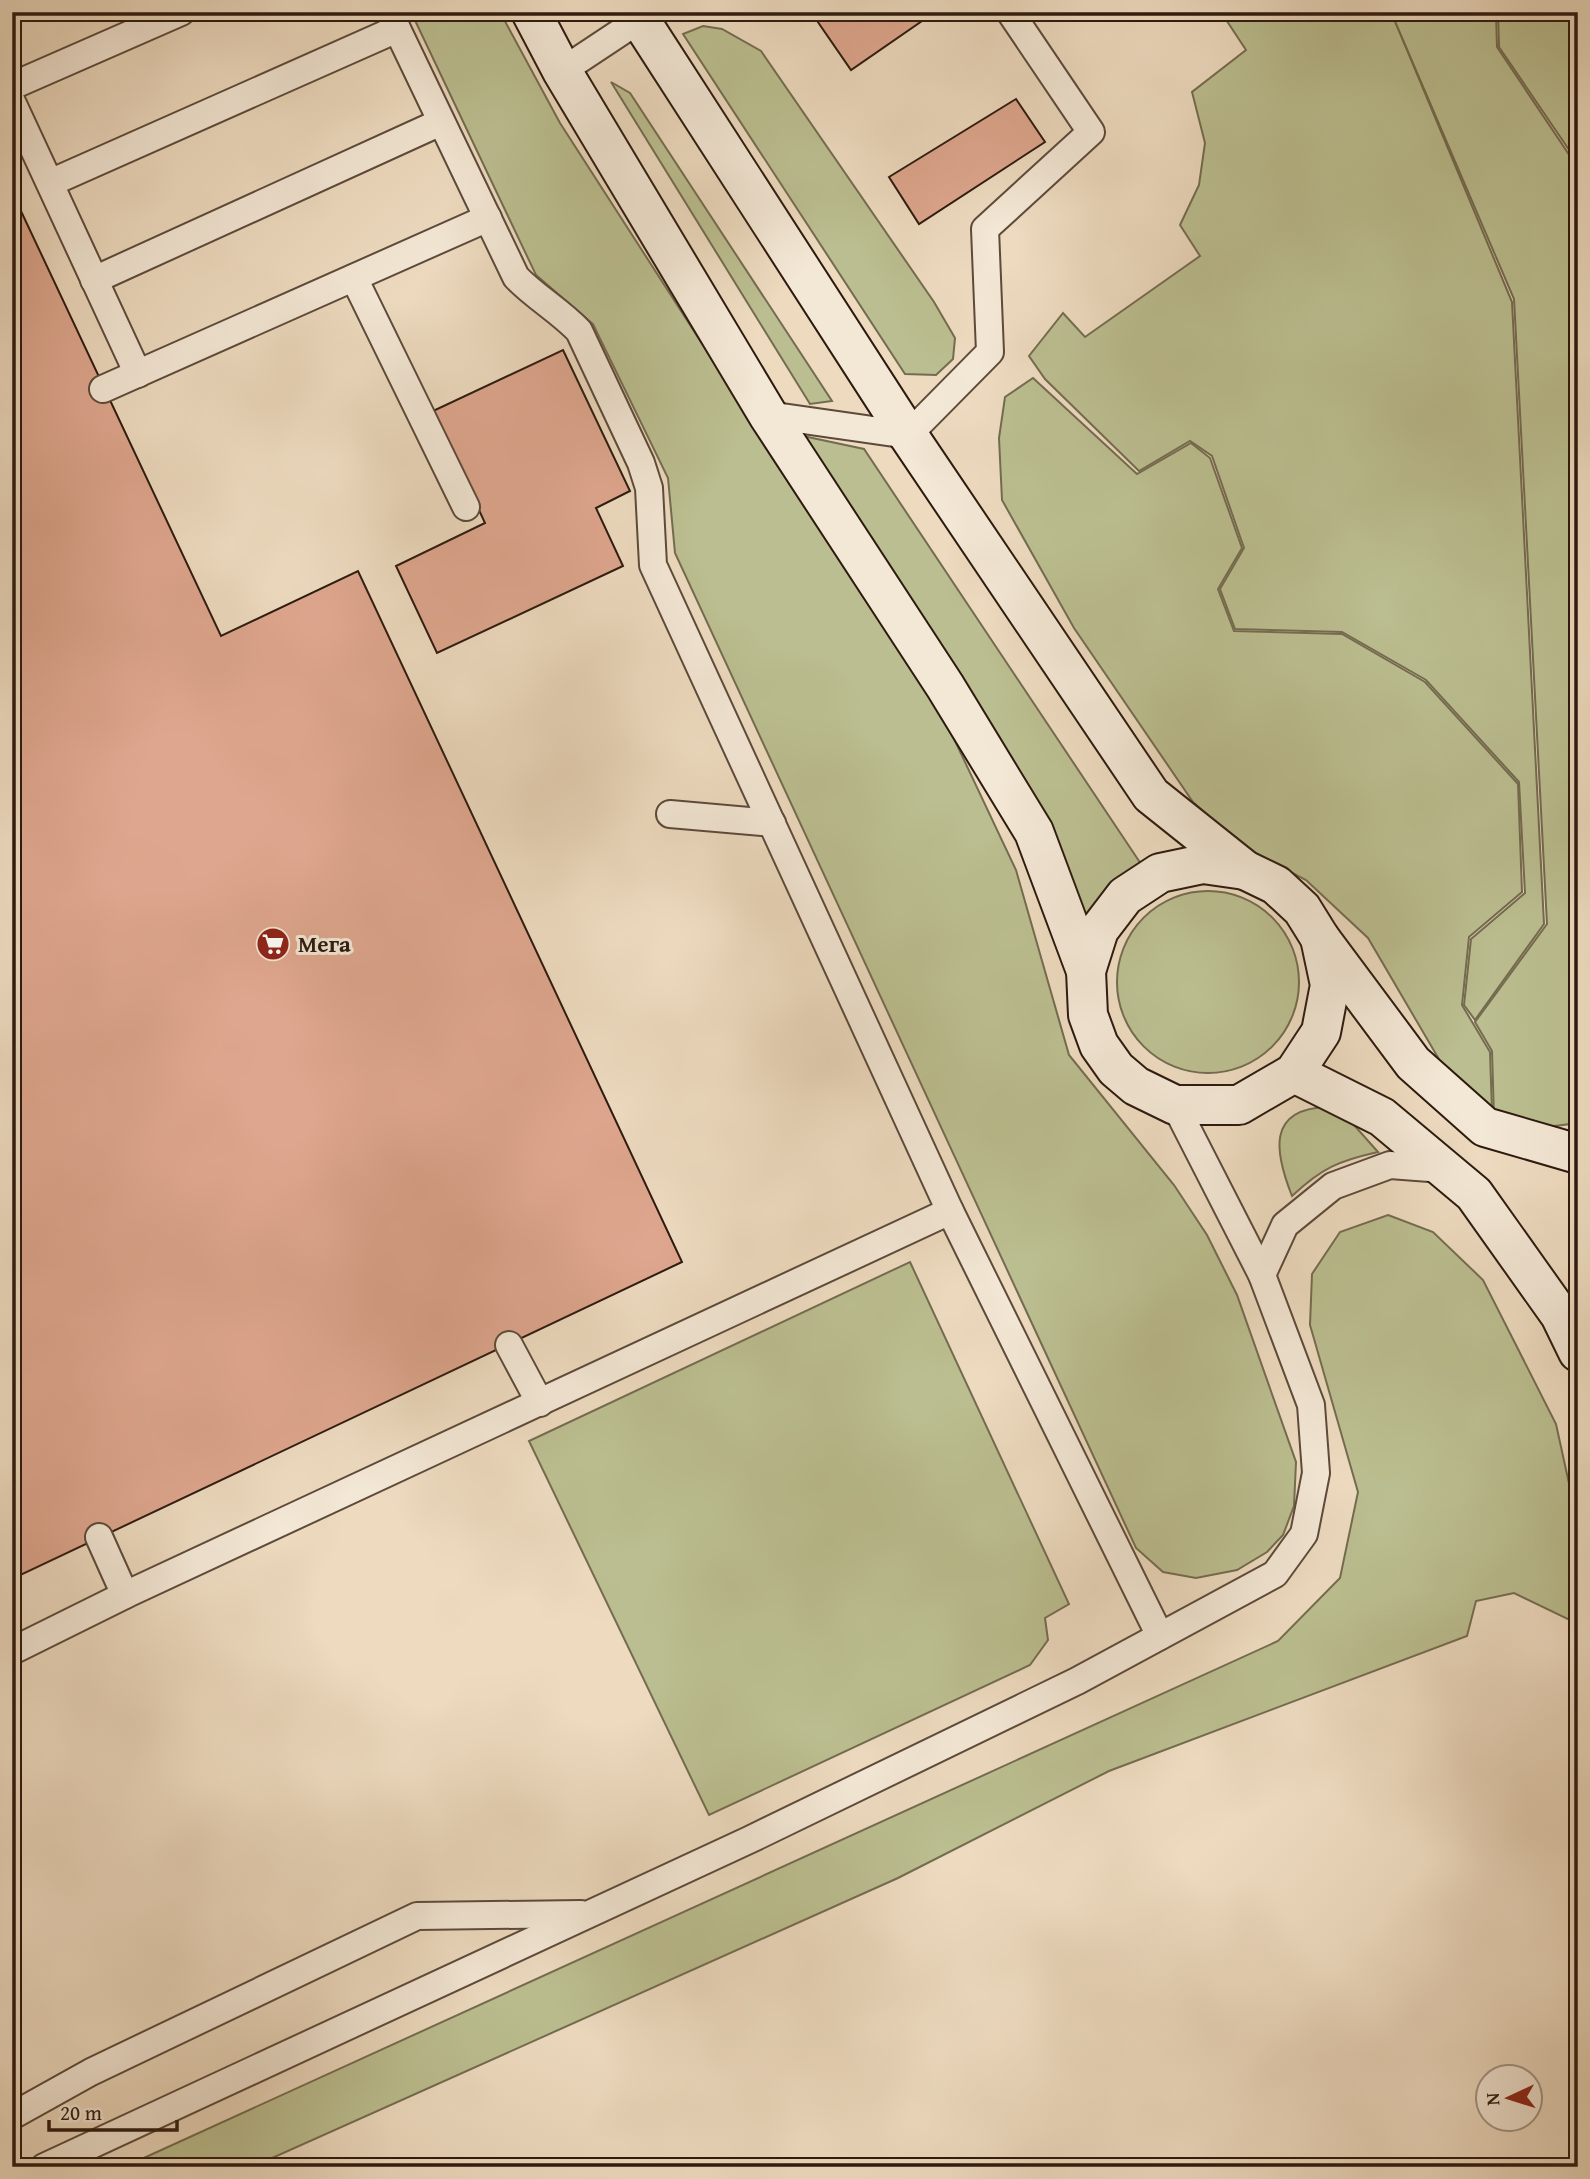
<svg xmlns="http://www.w3.org/2000/svg" width="1590" height="2179" viewBox="0 0 1590 2179" font-family="'Gentium Book Plus',serif">
<rect width="100%" height="100%" fill="#eddabf"/>
<filter id="stains"><feTurbulence type="fractalNoise" baseFrequency=".00286" numOctaves="4"/><feColorMatrix values="0 0 0 0 .2 0 0 0 0 .09 0 0 0 0 .02 0 0 0 .5 -.17"/></filter>
<radialGradient id="worn" r=".72"><stop offset=".6" stop-color="#630" stop-opacity="0"/><stop offset="1" stop-color="#630" stop-opacity=".3"/></radialGradient>
<!-- green -->
<g fill="#bbbe90" stroke="#746c50" stroke-width="2">
<polygon points="411,12 500,12 560,123 947,724 1016,870 1069,1055 1174,1185 1207,1235 1237,1295 1296,1462 1294,1506 1283,1535 1267,1552 1237,1570 1196,1578 1163,1572 1136,1548 675,553 668,478 593,324 536,275"/>
<polygon points="1221,12 1389,12 1395,21 1512,302 1544,924 1475,1020 1464,1005 1471,939 1525,893 1519,782 1426,680 1342,632 1235,629 1220,589 1244,548 1212,456 1190,441 1139,471 1045,379 1029,356 1063,313 1085,337 1200,256 1180,225 1199,185 1205,143 1192,92 1246,50"/>
<polygon points="1391,12 1496,12 1497,47 1578,168 1578,1123 1531,1129 1494,1117 1492,1051 1475,1022 1547,924 1514,299"/>
<polygon points="1498,12 1578,12 1578,163 1499,47"/>
<polygon points="703,26 722,29 761,51 934,302 955,338 953,359 936,375 905,374 683,34"/>
<polygon points="611,82 630,93 832,401 810,404"/>
<polygon points="1033,378 1137,474 1191,443 1210,458 1242,548 1218,589 1234,631 1342,634 1425,682 1518,784 1522,892 1469,937 1462,1005 1490,1052 1492,1111 1440,1061 1368,938 1306,880 1243,847 1193,802 1074,628 1002,500 999,438 1005,397"/>
<polygon points="803,436 864,449 1147,873 1113,887 1084,916"/>
<circle cx="1208" cy="982" r="91"/>
<path d="M1327,1107L1354,1125L1378,1152C1338,1161 1322,1168 1292,1196C1275,1153 1266,1109 1327,1107Z"/>
<polygon points="1388,1215 1433,1232 1483,1280 1556,1424 1570,1488 1578,1504 1578,1624 1514,1593 1476,1601 1467,1636 1109,1771 898,1878 252,2167 124,2167 1278,1641 1340,1578 1358,1492 1310,1325 1312,1274 1340,1232"/>
<polygon points="910,1262 1069,1604 1045,1618 1048,1640 1030,1665 709,1815 529,1441"/>
</g>
<!-- building -->
<g fill="#dea68e" stroke="#2d1a0f" stroke-width="2">
<polygon points="811,12 935,12 851,70"/>
<polygon points="1016,99 1045,142 919,224 889,177"/>
<polygon points="12,192 221,636 358,571 682,1262 12,1579"/>
<polygon points="563,350 630,491 596,508 623,566 437,653 396,566 485,523 433,411"/>
</g>
<g fill="none" stroke-linecap="round" stroke-linejoin="round">
<defs>
<g id="service">
<path d="M389,12L516,277C535,297 559,310 579,331L641,463L649,488L653,565L950,1211"/>
<polyline points="562,71 651,12"/>
<polyline points="12,86 181,12"/>
<polyline points="12,102 138,374"/>
<polyline points="50,183 397,29"/>
<polyline points="354,278 466,507"/>
<polyline points="94,280 441,122"/>
<polyline points="103,389 488,218"/>
<polyline points="768,415 908,435 990,352 985,229 1091,132 1010,12"/>
<polyline points="670,814 772,823"/>
<polyline points="1262,1275 1285,1225 1333,1186 1390,1165 1443,1169"/>
<polyline points="509,1345 540,1403"/>
<polyline points="99,1537 125,1595 950,1211 1160,1636"/>
<polyline points="12,1651 125,1595"/>
<polyline points="12,2116 91,2072 417,1916 581,1914"/>
<polyline points="44,2167 749,1840 1077,1681 1275,1574 1304,1534 1316,1473 1311,1405 1262,1275 1175,1105"/>
</g>
<g id="secondary">
<polyline points="531,12 562,71 768,415 945,686 1034,832 1086,971 1088,1015 1099,1045 1116,1069 1136,1086 1175,1105 1239,1105 1294,1073 1321,1032 1330,985 1320,938"/>
<polyline points="635,12 908,435 1151,795 1245,870 1276,885 1302,909 1320,938 1413,1063 1485,1127 1578,1154"/>
<polyline points="1086,971 1099,930 1125,896 1160,873 1203,864 1245,870"/>
<polyline points="1294,1073 1382,1117 1474,1194 1560,1315 1578,1352"/>
</g>
</defs>
<!-- service casing -->
<use href="#service" stroke="#5d4a3b" stroke-width="30"/>
<!-- secondary casing -->
<use href="#secondary" stroke="#2d1a0f" stroke-width="42"/>
<!-- service -->
<use href="#service" stroke="#f3e7d5" stroke-width="26"/>
<!-- secondary -->
<use href="#secondary" stroke="#f3e7d5" stroke-width="38"/>
</g>
<!-- icons -->
<defs>
<symbol id="supermarket-disc" viewBox="-11 -11 22 22"><circle r="9.5" fill="#8f2418" stroke="#f3e7d5"/><path d="M-6-5.5h2.5l.6 2H6L4.5 2H-2.5L-4.4-4H-6ZM-1.5 3.2a1.3 1.3 0 1 0 .1 0ZM3 3.2a1.3 1.3 0 1 0 .1 0Z" fill="#fff"/></symbol>
</defs>
<g fill-rule="evenodd">
<use href="#supermarket-disc" x="254" y="925" width="38" height="38"/>
</g>
<g text-anchor="middle" stroke-width="6" stroke-linejoin="round" paint-order="stroke">
<!-- poi labels -->
<g font-size="23" font-weight="bold" fill="#2d1a0f" stroke="#f3e7d5" text-anchor="start">
<text x="298" y="952">Мега</text>
</g>
</g>
<!-- margin -->
<rect width="1590" height="2179" fill="none" stroke="#eddabf" stroke-width="42"/>
<rect x="14" y="14" width="1562" height="2151" fill="none" stroke="#2d1a0f" stroke-width="3.5"/>
<rect x="21" y="21" width="1548" height="2137" fill="none" stroke="#2d1a0f" stroke-width="2"/>
<!-- north arrow -->
<g transform="translate(1509 2098) rotate(266)"><circle r="33" fill="#f3e7d5" stroke="#a49586" stroke-width="2"/>
<path d="M0-5L12 26L0 18L-12 26Z" fill="#8f2418"/>
<text y="-10" font-size="19" font-weight="bold" text-anchor="middle" fill="#2d1a0f">N</text>
</g>
<!-- scale -->
<path d="M49 2120v10h128v-10" fill="none" stroke="#2d1a0f" stroke-width="3.5"/>
<text x="60" y="2120" font-size="21" fill="#2d1a0f" stroke="#f3e7d5" stroke-width="5" paint-order="stroke">20 m</text>
<rect width="100%" height="100%" filter="url(#stains)"/>
<rect width="100%" height="100%" fill="url(#worn)"/>
</svg>
